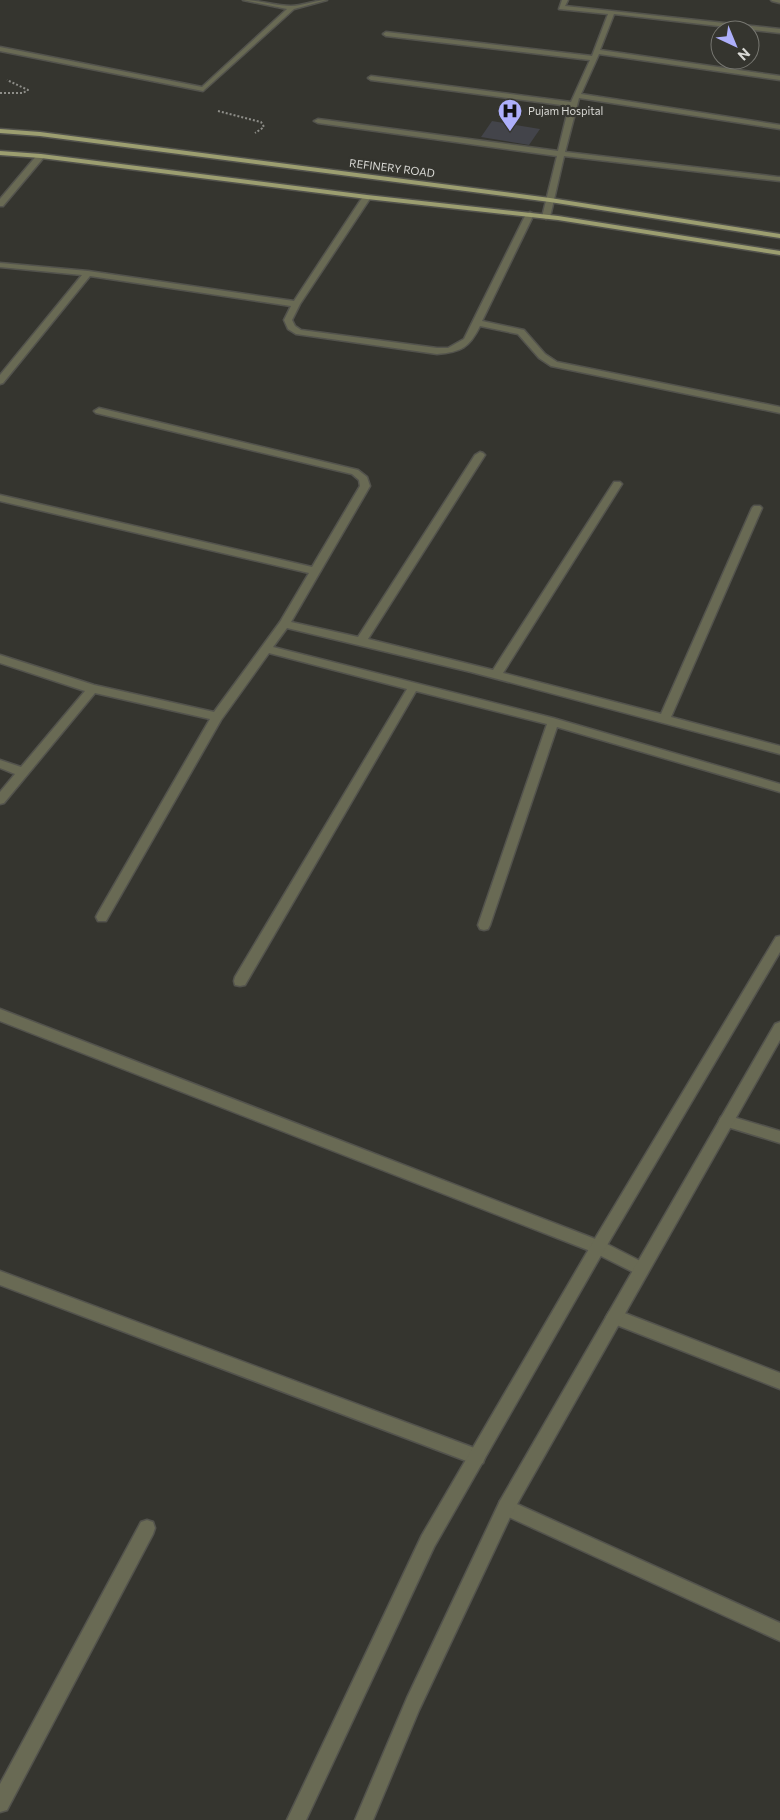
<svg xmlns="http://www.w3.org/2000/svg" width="780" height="1820" viewBox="0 0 780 1820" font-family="Commissioner,sans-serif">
<rect width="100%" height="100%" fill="#35352f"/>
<!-- building -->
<polygon fill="#43444a" points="492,121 540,129 529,145 481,137"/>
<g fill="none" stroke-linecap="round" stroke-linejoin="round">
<defs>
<g id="minor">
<path d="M243,0C259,0 275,6 291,6C303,6 315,0 327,0L294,9L203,91L0,51V47L202,87L287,9Z"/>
<polygon points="562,0 568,0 565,6 780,29 780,33 614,14 600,50 780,76 780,80 599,54 581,94 780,125 780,129 579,98 565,152 778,177 780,177 780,181 564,156 550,217 546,219 542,217 557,156 318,123 314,121 318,119 558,151 569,106 371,80 368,78 371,76 571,102 590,60 386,36 383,34 386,32 592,56 608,14 559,9"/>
<polygon points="771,0 780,0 780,3 772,1"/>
<polygon points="38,154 45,156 3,206 0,206 0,199"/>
<path d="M364,195L371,197L300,304L292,320L295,326L301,330L437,348H448L464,339L526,214L530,212L534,214L482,321L524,330L545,354L557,362L780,407V413L551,366L539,358L518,334L480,326C469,348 461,352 437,354L296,334L288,329L284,320L291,306L90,276L3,383L0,384V375L82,275L0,267V263L88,271L294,301Z"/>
<polygon points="99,408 358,470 367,477 370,486 291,622 358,637 475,455 480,452 483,453 485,455 368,639 493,670 614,482 620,482 622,484 503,673 661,714 752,508 754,506 760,506 762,508 671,717 780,746 780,754 471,672 287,628 273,647 553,718 780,784 780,792 557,727 490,925 488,929 484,930 480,929 478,925 547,724 416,691 245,985 240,986 235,985 234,981 235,977 407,689 269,653 221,720 106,921 98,921 96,917 98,913 210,719 95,693 4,803 0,804 0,792 15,774 0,768 0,760 21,767 85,691 0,663 0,655 94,685 214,712 280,622 309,573 0,501 0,495 312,567 360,486 359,480 352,474 96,413 94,411"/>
<polygon points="0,1009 603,1242 646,1264 648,1269 646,1274 641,1276 593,1252 0,1021"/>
<polygon points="726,1115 780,1131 780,1143 721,1125 719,1121 721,1117"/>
<polygon points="0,1271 477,1449 483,1451 485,1457 483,1463 477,1465 0,1285"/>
<polygon points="614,1309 780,1373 780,1389 609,1322 606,1317 609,1312"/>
<polygon points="506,1499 780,1623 780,1641 500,1513 498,1507 500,1501"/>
<polygon points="147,1520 153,1522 155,1528 153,1534 7,1810 0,1812 0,1784 141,1522"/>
</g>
<g id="tertiary">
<polygon points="780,936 780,952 603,1252 434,1547 306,1820 287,1820 422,1535 593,1242 776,937"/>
<polygon points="780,1022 780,1040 512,1513 419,1710 373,1820 355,1820 407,1698 500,1501 775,1024"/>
</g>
<g id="primary">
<polygon points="0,129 40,132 550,198 780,234 780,238 550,202 40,136 0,133"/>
<polygon points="0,151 41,154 367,195 558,216 780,251 780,255 558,220 367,199 41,158 0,155"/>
</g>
</defs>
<!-- minor casing -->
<use href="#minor" stroke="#53534d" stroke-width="3"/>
<!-- tertiary casing -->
<use href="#tertiary" stroke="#53534d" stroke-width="3"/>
<!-- primary casing -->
<use href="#primary" stroke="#53534d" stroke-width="3"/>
<!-- path -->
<g stroke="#8e8e89" stroke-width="2" stroke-dasharray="2 2" stroke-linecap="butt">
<polyline points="0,93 23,93 28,90 7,80"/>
<polyline points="218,111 261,122 264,127 255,133"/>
</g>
<!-- minor -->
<use href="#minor" fill="#696a54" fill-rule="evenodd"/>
<!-- tertiary -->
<use href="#tertiary" fill="#696a54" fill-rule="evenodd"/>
<!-- primary -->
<use href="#primary" fill="#9c9e70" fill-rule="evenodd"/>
</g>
<!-- icons -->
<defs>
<symbol id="hospital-pin" viewBox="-11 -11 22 30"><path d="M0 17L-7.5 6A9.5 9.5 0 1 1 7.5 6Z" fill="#adaffb" stroke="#35352f"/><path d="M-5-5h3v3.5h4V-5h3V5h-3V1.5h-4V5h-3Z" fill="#111"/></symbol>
</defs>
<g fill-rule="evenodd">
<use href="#hospital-pin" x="496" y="97" width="28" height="38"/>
</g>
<g text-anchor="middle" stroke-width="4.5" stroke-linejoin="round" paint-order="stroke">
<!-- far-poi labels -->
<g font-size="11" fill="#d9d9d5" stroke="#35352f" text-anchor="start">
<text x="528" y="115">Pujam Hospital</text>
</g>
<!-- far-street labels -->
<g font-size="11" fill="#d9d9d5" stroke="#35352f">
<text transform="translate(392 168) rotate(7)" y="4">REFINERY ROAD</text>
</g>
</g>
<!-- north arrow -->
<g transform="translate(735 45) rotate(136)"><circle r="24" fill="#35352f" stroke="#777771"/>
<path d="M0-4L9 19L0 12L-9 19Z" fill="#adaffb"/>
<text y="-8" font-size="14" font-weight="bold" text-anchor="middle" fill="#d9d9d5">N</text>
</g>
</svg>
